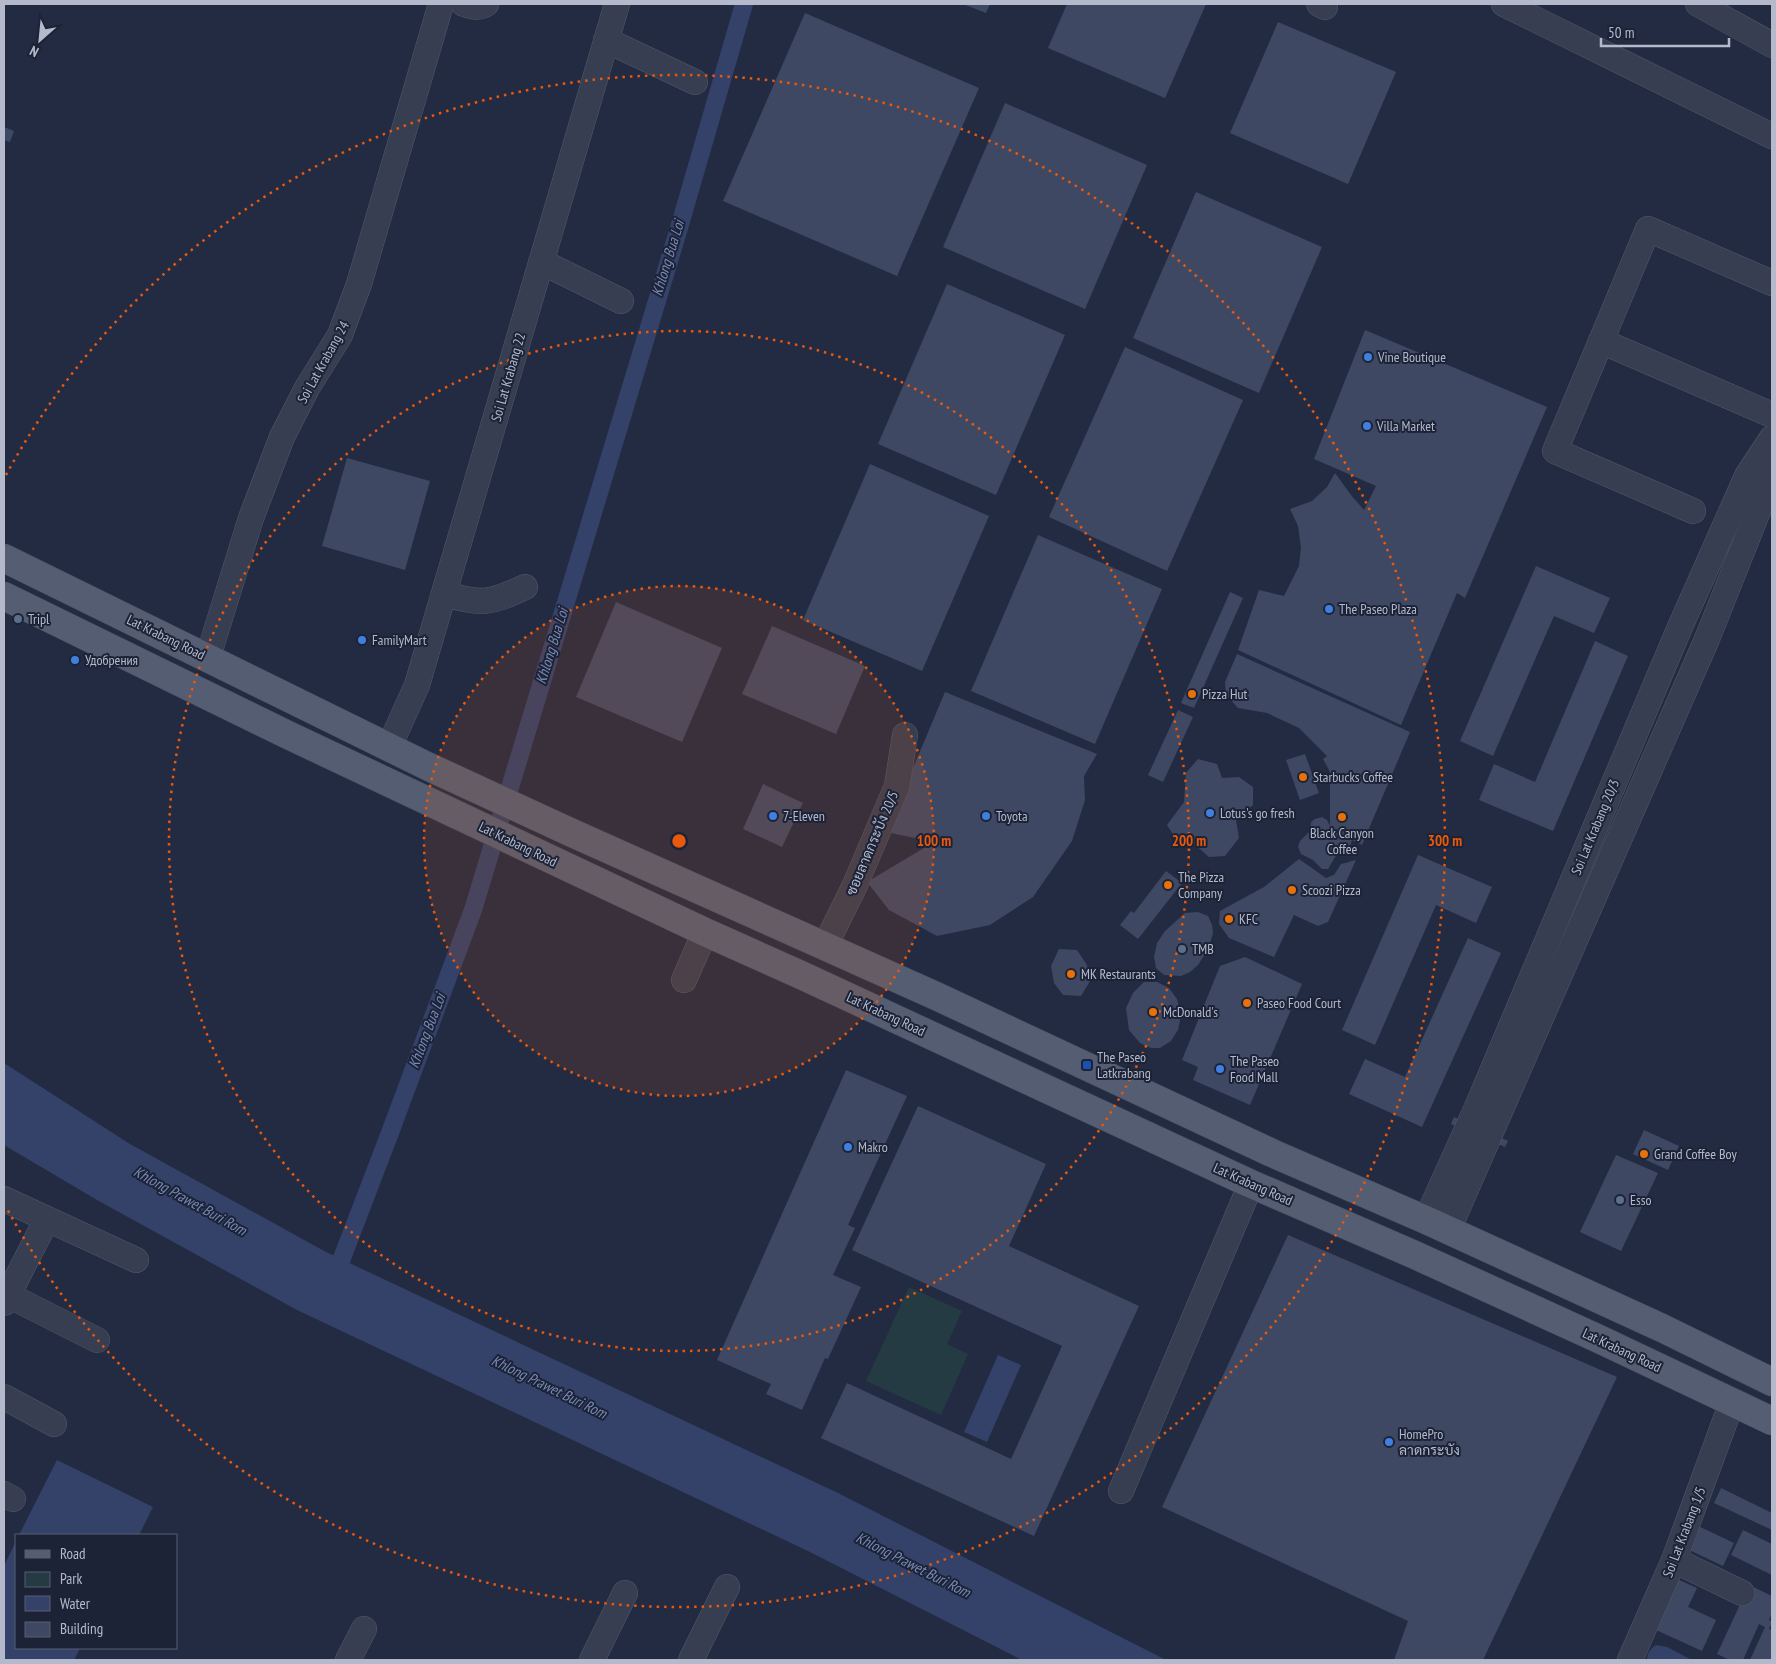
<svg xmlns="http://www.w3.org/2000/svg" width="1776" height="1664" viewBox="0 0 1776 1664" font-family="'PT Sans Narrow',Sarabun,sans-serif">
<rect width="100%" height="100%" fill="#232b42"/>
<!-- green -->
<polygon fill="#253b43" points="909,1287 962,1311 947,1344 968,1354 941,1415 866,1381"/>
<!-- water -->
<g fill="#344169">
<polygon points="4,1063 130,1144 326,1252 838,1493 1166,1660 1022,1660 810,1552 297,1310 97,1200 4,1145"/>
<polygon points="998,1355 1021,1365 987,1442 964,1432"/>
<polygon points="57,1460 153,1507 139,1535 19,1535"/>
<polygon points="16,1541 16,1648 80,1648 74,1660 4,1660 4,1566"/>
<path d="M1656,1645L1667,1647L1692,1660H1647C1647,1653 1650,1649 1656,1645Z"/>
</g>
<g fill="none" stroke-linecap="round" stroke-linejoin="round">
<!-- canal -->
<polyline stroke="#344169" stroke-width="18" points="334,1279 391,1130 473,910 679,228 744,4"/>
</g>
<!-- building -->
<g fill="#3e4863">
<polygon points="963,4 990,4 986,13"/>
<polygon points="1067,4 1206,4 1165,98 1048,48"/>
<polygon points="805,13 979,88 897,276 723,201"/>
<polygon points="1278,22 1396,72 1348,184 1230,133"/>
<polygon points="1005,103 1147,165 1085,309 943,247"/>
<polygon points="4,127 14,131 10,142 4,140"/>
<polygon points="1196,192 1322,247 1259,393 1133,338"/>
<polygon points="947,284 1065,335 996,495 878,444"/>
<polygon points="1365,330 1547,407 1465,598 1457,593 1401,725 1238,650 1259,590 1284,596 1299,566 1301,548 1298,526 1290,509 1312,501 1327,487 1335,473 1351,495 1364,510 1376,486 1314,459"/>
<polygon points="1125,347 1243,400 1167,571 1049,517"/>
<polygon points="347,458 430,481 405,570 322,546"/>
<polygon points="870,464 989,516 922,671 803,620"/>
<polygon points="1038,535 1162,589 1095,744 971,691"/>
<polygon points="1536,566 1610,598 1594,633 1554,616 1493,756 1460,741"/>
<polygon points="1230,592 1243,598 1194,708 1181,703"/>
<polygon points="616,602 722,648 682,742 576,697"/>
<polygon points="772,626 865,666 836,734 742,694"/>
<polygon points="1595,641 1628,656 1553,831 1479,800 1494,764 1535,782"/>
<polygon points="1237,654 1410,732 1362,845 1352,840 1349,849 1345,853 1339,854 1335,857 1328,869 1322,869 1313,860 1301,854 1298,847 1300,841 1310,831 1311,822 1315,819 1322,817 1327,820 1330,826 1330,772 1323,759 1327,756 1299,728 1267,713 1238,708 1226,695 1225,682"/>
<polygon points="945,692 1097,754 1084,776 1085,800 1072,841 1033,897 990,925 937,936 889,910 867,882 934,842 886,832"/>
<polygon points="1178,710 1193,717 1163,782 1148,775"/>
<polygon points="1305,754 1319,793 1300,800 1286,760"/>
<polygon points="1198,759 1217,764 1222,778 1239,777 1253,787 1253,805 1236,820 1239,838 1225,856 1209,857 1193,843 1176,839 1167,825 1184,802 1186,773"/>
<polygon points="763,784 803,803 782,847 743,829"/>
<polygon points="1418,855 1492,887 1476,923 1436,905 1375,1045 1342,1030"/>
<polygon points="1299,859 1326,878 1334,875 1341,864 1356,860 1328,922 1318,926 1294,915 1274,957 1229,938 1219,924 1220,911 1264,887"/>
<polygon points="1166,871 1182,883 1138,939 1120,925 1131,911 1134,913"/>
<polygon points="1198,912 1208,916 1212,925 1213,933 1210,943 1205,954 1198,965 1190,972 1181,976 1164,975 1156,968 1154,957 1157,943 1165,931 1185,913"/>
<polygon points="1468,938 1501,953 1422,1127 1349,1094 1365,1059 1405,1077"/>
<polygon points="1059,949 1077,950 1087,965 1090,981 1081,996 1063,995 1054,983 1051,966"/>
<polygon points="1245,957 1302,984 1250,1105 1193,1080 1198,1067 1182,1060 1220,966"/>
<polygon points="1144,982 1157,982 1169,988 1177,999 1181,1015 1178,1030 1171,1041 1160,1048 1151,1048 1140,1043 1129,1030 1126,1008 1133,993"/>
<polygon points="846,1070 907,1096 848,1225 855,1228 833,1275 861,1287 828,1359 825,1358 802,1410 766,1394 771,1384 717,1360"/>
<polygon points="918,1106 1046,1164 1009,1246 1139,1306 1034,1536 821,1438 847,1383 1011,1459 1062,1346 852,1250"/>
<polygon points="1454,1117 1508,1141 1505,1147 1451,1124"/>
<polygon points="1644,1130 1679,1146 1668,1170 1633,1154"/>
<polygon points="1616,1155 1658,1173 1621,1251 1580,1232"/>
<polygon points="1288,1235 1617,1377 1483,1660 1394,1660 1408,1621 1162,1507"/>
<polygon points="1721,1488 1772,1513 1772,1530 1714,1503"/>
<polygon points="1696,1525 1734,1543 1723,1566 1685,1548"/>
<polygon points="1743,1530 1772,1544 1772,1575 1731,1555"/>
<polygon points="1679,1580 1697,1588 1688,1607 1716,1620 1702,1651 1656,1630"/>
<polygon points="1749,1585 1772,1596 1772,1613 1769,1620 1772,1622 1769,1629 1772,1630 1772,1660 1750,1660 1765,1627 1759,1624 1743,1660 1730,1660 1717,1654"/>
</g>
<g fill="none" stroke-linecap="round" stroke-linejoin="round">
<defs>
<g id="minor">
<path d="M464,4C472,6 479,9 486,4"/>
<polyline points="1319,4 1325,7"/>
<polyline points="1504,4 1772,136"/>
<polyline points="1698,4 1772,45"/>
<polyline points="606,40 695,82"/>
<polyline points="542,262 621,301"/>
<polyline points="1601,341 1772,415"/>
<polyline points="1693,511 1555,451 1648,229 1772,283"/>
<path d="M445,594C482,605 491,603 525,587"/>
<polyline points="208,657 251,518 282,437 307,388 340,335 359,284 441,4"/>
<polyline points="389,747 417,685 617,4"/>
<polyline points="825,946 855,885 897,786 905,735"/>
<polyline points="684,980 705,932"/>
<polyline points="4,1199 136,1260"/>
<polyline points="1426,1220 1477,1107 1680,627 1747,476 1772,438"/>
<polyline points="1448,1230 1707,639 1768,486 1772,456"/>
<polyline points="8,1295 97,1340"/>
<polyline points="4,1303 47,1219"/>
<polyline points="4,1397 54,1424"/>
<polyline points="1121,1491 1245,1198 1249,1183"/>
<polyline points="4,1494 13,1499"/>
<polyline points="1674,1560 1742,1593"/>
<polyline points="348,1660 364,1629"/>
<polyline points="592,1660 625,1593"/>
<polyline points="691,1660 727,1587"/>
<polyline points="1630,1660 1674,1560 1732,1402"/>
</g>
<g id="major">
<polyline points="4,558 427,766 570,832 936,996 1272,1153 1426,1220 1662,1328 1772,1382"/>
<polyline points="4,596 288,735 705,932 801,975 1249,1183 1415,1255 1599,1339 1772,1421"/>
</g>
</defs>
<!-- minor casing -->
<use href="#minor" stroke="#52596c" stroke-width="26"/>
<!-- major casing -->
<use href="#major" stroke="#41475b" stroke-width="29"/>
<!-- minor -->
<use href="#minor" stroke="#373e52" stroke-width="25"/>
<!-- major -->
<use href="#major" stroke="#555d72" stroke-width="28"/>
</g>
<!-- distance rings -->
<circle cx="679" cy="841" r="255" fill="#e8590c" fill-opacity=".12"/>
<g fill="none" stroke="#e8590c" stroke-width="2.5" stroke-dasharray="2.5 5">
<circle cx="679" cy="841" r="255"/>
<circle cx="679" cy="841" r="510"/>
<path d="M6 475A766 766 0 1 1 6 1207"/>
</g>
<!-- markers -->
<g fill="#3f7fe0" stroke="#1c2337" stroke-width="2">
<circle cx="1368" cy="357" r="5"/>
<circle cx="1367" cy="426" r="5"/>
<circle cx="1329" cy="609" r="5"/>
<circle cx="362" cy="640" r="5"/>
<circle cx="75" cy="660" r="5"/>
<circle cx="1210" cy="813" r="5"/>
<circle cx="773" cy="816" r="5"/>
<circle cx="986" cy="816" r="5"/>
<circle cx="1220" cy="1069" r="5"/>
<circle cx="848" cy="1147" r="5"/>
<circle cx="1389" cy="1442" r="5"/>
</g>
<g fill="#5c6f8a" stroke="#1c2337" stroke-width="2">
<circle cx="18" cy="619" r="5"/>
<circle cx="1182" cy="949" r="5"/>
<circle cx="1620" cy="1200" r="5"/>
</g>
<g fill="#e8710a" stroke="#1c2337" stroke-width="2">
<circle cx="1192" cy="694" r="5"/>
<circle cx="1303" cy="777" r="5"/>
<circle cx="1342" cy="817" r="5"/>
<circle cx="1168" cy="885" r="5"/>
<circle cx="1292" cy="890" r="5"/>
<circle cx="1229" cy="919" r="5"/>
<circle cx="1071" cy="974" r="5"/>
<circle cx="1247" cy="1003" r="5"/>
<circle cx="1153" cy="1012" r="5"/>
<circle cx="1644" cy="1154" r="5"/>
</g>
<rect fill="#1a4fb4" stroke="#1c2337" stroke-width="2" x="1082" y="1060" width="10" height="10" rx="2.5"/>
<g text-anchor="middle" stroke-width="4" stroke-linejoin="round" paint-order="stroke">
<!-- poi labels -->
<g font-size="14" fill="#b4bacc" stroke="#1c2337" text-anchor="start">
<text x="1378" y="362">Vine Boutique</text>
<text x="1377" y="431">Villa Market</text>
<text x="1339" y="614">The Paseo Plaza</text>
<text x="28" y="624">Tripl</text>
<text x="372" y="645">FamilyMart</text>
<text x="85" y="665">Удобрения</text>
<text x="1202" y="699">Pizza Hut</text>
<text x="1313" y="782">Starbucks Coffee</text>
<text x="1220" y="818">Lotus's go fresh</text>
<text x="783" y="821">7-Eleven</text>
<text x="996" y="821">Toyota</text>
<text x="1342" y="838" text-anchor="middle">Black Canyon<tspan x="1342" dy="16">Coffee</tspan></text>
<text x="1178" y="882">The Pizza<tspan x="1178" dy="16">Company</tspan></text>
<text x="1302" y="895">Scoozi Pizza</text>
<text x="1239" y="924">KFC</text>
<text x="1192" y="954">TMB</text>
<text x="1081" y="979">MK Restaurants</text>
<text x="1257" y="1008">Paseo Food Court</text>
<text x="1163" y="1017">McDonald's</text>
<text x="1097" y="1062">The Paseo<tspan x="1097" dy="16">Latkrabang</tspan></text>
<text x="1230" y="1066">The Paseo<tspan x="1230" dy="16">Food Mall</tspan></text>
<text x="858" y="1152">Makro</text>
<text x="1654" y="1159">Grand Coffee Boy</text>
<text x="1630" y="1205">Esso</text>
<text x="1399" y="1439">HomePro<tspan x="1399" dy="16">ลาดกระบัง</tspan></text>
</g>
<!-- street labels -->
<g font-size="14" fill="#b4bacc" stroke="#1c2337">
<text transform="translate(323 362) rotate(-61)" y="5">Soi Lat Krabang 24</text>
<text transform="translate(508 377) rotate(-74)" y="5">Soi Lat Krabang 22</text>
<text transform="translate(166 637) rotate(26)" y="5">Lat Krabang Road</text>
<text transform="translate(1595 827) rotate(-67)" y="5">Soi Lat Krabang 20/3</text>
<text transform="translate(872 843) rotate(-67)" y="5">ซอยลาดกระบัง 20/5</text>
<text transform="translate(518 844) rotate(26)" y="5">Lat Krabang Road</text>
<text transform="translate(886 1014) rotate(25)" y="5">Lat Krabang Road</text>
<text transform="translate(1253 1184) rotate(24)" y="5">Lat Krabang Road</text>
<text transform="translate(1622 1350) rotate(25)" y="5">Lat Krabang Road</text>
<text transform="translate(1684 1532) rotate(-69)" y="5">Soi Lat Krabang 1/5</text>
</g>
<!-- water labels -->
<g font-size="15" font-style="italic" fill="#7989b6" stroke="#1c2337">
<text transform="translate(668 258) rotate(-73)" y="5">Khlong Bua Loi</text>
<text transform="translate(552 646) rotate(-73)" y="5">Khlong Bua Loi</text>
<text transform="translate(427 1031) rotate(-69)" y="5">Khlong Bua Loi</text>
<text transform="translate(190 1201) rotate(29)" y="5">Khlong Prawet Buri Rom</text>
<text transform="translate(549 1387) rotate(26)" y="5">Khlong Prawet Buri Rom</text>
<text transform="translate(913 1565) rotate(27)" y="5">Khlong Prawet Buri Rom</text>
</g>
</g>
<circle cx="679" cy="841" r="8" fill="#e8590c" stroke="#1c2337" stroke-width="2.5"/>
<g font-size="15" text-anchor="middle" font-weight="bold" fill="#e8590c" stroke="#1c2337" stroke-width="4" stroke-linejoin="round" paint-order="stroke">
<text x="934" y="846">100 m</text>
<text x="1189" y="846">200 m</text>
<text x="1445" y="846">300 m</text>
</g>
<!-- border -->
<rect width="1776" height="1664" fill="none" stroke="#b4bacc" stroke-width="10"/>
<!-- legend -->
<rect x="15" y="1534" width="162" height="115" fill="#1c2337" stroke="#595f73"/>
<rect x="25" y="1550" width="25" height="8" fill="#555d72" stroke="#595f73"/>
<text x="60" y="1559" font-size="15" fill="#b4bacc">Road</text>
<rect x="25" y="1572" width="25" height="15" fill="#253b43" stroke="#595f73"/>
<text x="60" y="1584" font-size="15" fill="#b4bacc">Park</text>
<rect x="25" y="1596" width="25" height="15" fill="#344169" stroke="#595f73"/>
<text x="60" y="1609" font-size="15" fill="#b4bacc">Water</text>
<rect x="25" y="1622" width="25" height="15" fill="#3e4863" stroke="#595f73"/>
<text x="60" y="1634" font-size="15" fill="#b4bacc">Building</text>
<!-- north arrow -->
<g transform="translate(40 40) rotate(207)" stroke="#1c2337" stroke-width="4" paint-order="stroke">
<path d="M0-4L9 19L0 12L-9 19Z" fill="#b4bacc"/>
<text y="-8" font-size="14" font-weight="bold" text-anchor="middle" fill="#b4bacc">N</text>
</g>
<!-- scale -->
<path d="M1601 38v8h128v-8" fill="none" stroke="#b4bacc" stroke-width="2.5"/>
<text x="1608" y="38" font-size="15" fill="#b4bacc" stroke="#1c2337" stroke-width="4" paint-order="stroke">50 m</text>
</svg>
